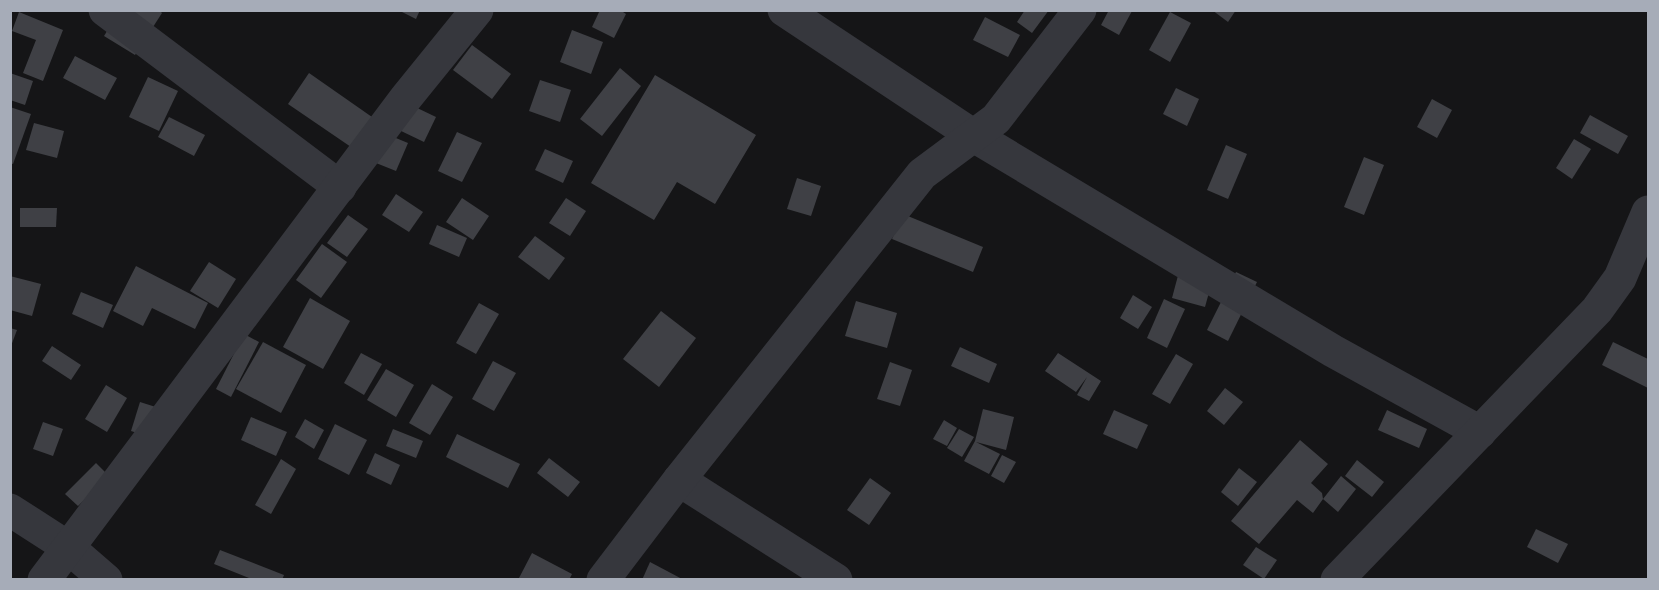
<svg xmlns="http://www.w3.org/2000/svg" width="1659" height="590" viewBox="0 0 1659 590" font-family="Ubuntu,sans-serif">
<rect width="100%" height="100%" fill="#151517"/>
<!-- building -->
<g fill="#3f4045">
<polygon points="120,10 159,10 162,13 135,55 104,36"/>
<polygon points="398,10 420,10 416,19"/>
<polygon points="600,10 620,10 626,14 614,38 592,27"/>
<polygon points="1025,10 1049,10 1032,33 1017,22"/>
<polygon points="1109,10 1132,11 1119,35 1101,25"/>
<polygon points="1212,10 1236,10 1228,22"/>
<polygon points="19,12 63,30 43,81 23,73 36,40 12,31"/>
<polygon points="1170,12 1191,23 1170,62 1149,50"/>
<polygon points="985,17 1020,35 1008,57 973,40"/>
<polygon points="572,30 603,42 591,74 560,62"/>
<polygon points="472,45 511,74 492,99 453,70"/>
<polygon points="75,56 117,78 105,100 63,78"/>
<polygon points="620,68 641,86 602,136 580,119"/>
<polygon points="10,73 33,81 25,105 10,100"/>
<polygon points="309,73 372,117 351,147 288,104"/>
<polygon points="655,75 756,135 715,204 677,182 654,220 591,183"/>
<polygon points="148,77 178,91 159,131 129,117"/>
<polygon points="540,80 571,90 560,122 529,111"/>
<polygon points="1176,88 1199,99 1187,126 1163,114"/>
<polygon points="1432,99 1452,110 1437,138 1417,127"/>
<polygon points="411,105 436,117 424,142 399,130"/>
<polygon points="10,107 31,114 13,164 10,163"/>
<polygon points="1590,115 1628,136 1618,154 1580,133"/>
<polygon points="169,117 205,135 194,156 158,137"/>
<polygon points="34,123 64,131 57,158 26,150"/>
<polygon points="374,129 408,143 396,171 361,157"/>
<polygon points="457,132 482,143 462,182 438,171"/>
<polygon points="1574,139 1591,149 1572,179 1556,168"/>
<polygon points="1226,145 1247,154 1228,199 1207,190"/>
<polygon points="545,149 573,161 563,183 535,170"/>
<polygon points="1364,157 1384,165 1364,215 1344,207"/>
<polygon points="797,178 821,186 811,216 787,209"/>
<polygon points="396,194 423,212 409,232 382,215"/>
<polygon points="462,198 489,216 473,240 446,222"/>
<polygon points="566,198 586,211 570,236 549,223"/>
<polygon points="20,208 57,208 56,227 20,227"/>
<polygon points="903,214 983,247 973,272 892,239"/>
<polygon points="348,215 368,229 347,257 327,243"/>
<polygon points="437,225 467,238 459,257 429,244"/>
<polygon points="535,236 565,258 549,280 518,257"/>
<polygon points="322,244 347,262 321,298 296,280"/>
<polygon points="209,262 236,279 218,308 190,291"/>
<polygon points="136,266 208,303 195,329 152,308 143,326 113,311"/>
<polygon points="1180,268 1213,278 1205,307 1172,298"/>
<polygon points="1236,272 1257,282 1228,341 1207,330"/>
<polygon points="10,276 41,284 32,316 10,310"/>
<polygon points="81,292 113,305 103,328 72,314"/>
<polygon points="1133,295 1152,307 1138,329 1120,318"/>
<polygon points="310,298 350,321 323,369 283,347"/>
<polygon points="1164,299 1185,309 1167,348 1147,338"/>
<polygon points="856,301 897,313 887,348 845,336"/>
<polygon points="479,303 499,314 476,354 456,343"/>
<polygon points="661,311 696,338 659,387 623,359"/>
<polygon points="10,328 17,330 11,346 10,346"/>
<polygon points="244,334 259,342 231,397 216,389"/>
<polygon points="263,342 306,365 281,413 236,389"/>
<polygon points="1613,342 1648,359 1648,388 1602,365"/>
<polygon points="52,346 81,365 71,380 42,361"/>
<polygon points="960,347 997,364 989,383 951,366"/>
<polygon points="361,353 382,364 364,395 344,383"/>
<polygon points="1058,353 1101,381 1089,401 1077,395 1087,377 1076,392 1045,371"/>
<polygon points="1176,354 1193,364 1170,404 1152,394"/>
<polygon points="493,361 516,373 494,411 472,399"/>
<polygon points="890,362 912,370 900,406 877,399"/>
<polygon points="386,369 414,385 396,417 367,400"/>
<polygon points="432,384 453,397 430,435 409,423"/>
<polygon points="106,385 127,398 107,432 85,419"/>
<polygon points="1225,388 1243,402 1224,425 1207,411"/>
<polygon points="140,402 162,409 153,438 131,431"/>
<polygon points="983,409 1014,417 1006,450 976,442 1000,454 989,474 964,461 975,441"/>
<polygon points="1114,410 1148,425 1137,449 1103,434"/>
<polygon points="1387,410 1427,429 1419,448 1378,430"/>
<polygon points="251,417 287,432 276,456 241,440"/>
<polygon points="305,419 324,430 314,449 295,437"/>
<polygon points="944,420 957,428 947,446 933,439"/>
<polygon points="43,422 63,429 53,456 33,449"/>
<polygon points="335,424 367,440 349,475 318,459"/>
<polygon points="393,429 423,441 416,458 386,446"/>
<polygon points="959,429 974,437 962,457 947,448"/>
<polygon points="457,434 520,464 508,488 446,457"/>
<polygon points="1300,440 1328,464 1311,483 1322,493 1323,499 1313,513 1297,500 1259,544 1231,521"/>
<polygon points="375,453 400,465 391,485 366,473"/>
<polygon points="1002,455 1016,462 1004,483 991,476"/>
<polygon points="549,458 580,482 568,497 537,473"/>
<polygon points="281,459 296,469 271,514 255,505"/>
<polygon points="1357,460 1384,482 1372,497 1345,476"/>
<polygon points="96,463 109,476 78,506 65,494"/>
<polygon points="1239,468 1257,482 1238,506 1221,492"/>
<polygon points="1341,476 1356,489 1338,512 1323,499"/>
<polygon points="870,478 891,493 869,525 847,510"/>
<polygon points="1536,529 1568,544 1558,563 1527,547"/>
<polygon points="1256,547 1277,560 1264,579 1243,565"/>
<polygon points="220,550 284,575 282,580 254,580 214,564"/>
<polygon points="532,553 572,574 569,580 522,580 519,578"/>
<polygon points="650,562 684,580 642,580"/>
</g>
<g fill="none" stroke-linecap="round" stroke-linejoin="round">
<!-- street -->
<g stroke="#36373d" stroke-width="33">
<polyline points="105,10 340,187"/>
<polyline points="784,10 974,136 1333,351 1480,432"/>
<polyline points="679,480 836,580"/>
<polyline points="10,510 69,548 106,580"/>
<polyline points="44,580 405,99 477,10"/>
<polyline points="603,580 679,480 922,174 996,119 1080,10"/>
<polyline points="1337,580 1597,310 1620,278 1648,212"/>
</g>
</g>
<!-- border -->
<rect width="1659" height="590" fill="none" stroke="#a6acb8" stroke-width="24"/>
</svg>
